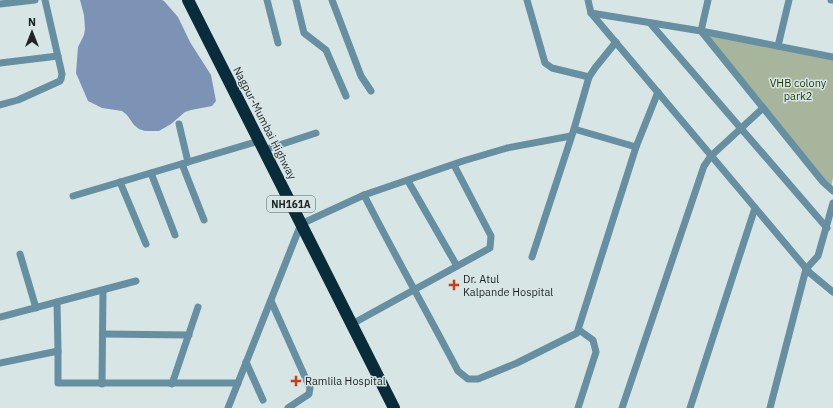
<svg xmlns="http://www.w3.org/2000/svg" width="833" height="408" viewBox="0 0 833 408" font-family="'IBM Plex Sans',sans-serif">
<rect width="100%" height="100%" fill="#d7e5e5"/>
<!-- green -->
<polygon fill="#a6b59b" points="710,35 833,60 833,178 831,187 711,39"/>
<!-- water -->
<polygon fill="#7d93b6" points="80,0 162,0 164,1 178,17 190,42 211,75 216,101 212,106 191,110 185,112 171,124 159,131 145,131 139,129 134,125 127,115 122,111 102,108 88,101 76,73 78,47 84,35 85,29 84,15"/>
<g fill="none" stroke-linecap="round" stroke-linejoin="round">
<!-- street -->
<g stroke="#668fa1" stroke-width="7">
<polyline points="267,0 278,43"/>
<polyline points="296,0 304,33 326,50 346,96"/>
<polyline points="332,0 361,76 371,91"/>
<polyline points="527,0 545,63 552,68 589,77"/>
<polyline points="588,0 591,13 810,273 833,292"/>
<polyline points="708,0 701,31 823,182 833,191"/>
<polyline points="831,0 833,0"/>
<polyline points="0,4 35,0"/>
<polyline points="591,13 701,31 833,57"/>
<polyline points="650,23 827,228"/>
<polyline points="778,46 789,0"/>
<polyline points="0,63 58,56"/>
<polyline points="0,105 18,100 60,81 61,79 62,74 45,0"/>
<polyline points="179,124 188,162"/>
<polyline points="574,129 636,147"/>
<polyline points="264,150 316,133"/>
<polyline points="182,164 204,220"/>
<polyline points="151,173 175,235"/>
<polyline points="408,181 457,266"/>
<polyline points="120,182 146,244"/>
<path d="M364,195C394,254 427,312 458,371L468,379H478L517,363L577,333L636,147L658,92"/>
<polyline points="73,196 259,141"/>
<polyline points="20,254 36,308"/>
<polyline points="532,257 574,129 589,77 595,68 616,42"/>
<polyline points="271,301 310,388 309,394 288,408"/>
<polyline points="57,302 58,351"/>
<polyline points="0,317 136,281"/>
<polyline points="352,324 490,248 491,236 454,165"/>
<polyline points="103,334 189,335"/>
<polyline points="246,362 263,400"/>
<polyline points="0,363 58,351 58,383 238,383"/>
<polyline points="102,384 103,290"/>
<polyline points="172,384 198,307"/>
<polyline points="228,408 301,224 364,195 463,161 507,148 571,136"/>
<polyline points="578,408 596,352 593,340 579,330"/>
<polyline points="622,408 704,166 711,156 763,108"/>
<polyline points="690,408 755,208"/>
<polyline points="770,408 806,269 818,256 833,203"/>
</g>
<!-- highway -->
<polyline stroke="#082c3a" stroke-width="12" points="188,0 394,408"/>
</g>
<!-- markers -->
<g fill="#c83f17" stroke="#d7e5e5" stroke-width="1.5">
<path d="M452 279h4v4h4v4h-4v4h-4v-4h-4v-4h4z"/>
<path d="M294 375h4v4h4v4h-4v4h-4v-4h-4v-4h4z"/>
</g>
<g text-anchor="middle" stroke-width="3" stroke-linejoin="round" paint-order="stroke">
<!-- shield labels -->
<rect fill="#d7e5e5" stroke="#565d5d" stroke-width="1" x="267" y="196" width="48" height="16" rx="3"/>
<g font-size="10" font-weight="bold" fill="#1e2323">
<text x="291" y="208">NH161A</text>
</g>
<!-- park labels -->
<g font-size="11" fill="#1f3900" stroke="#d7e5e5">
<text x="798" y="87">VHB colony<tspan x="798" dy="13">park2</tspan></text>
</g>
<!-- street labels -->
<g font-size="11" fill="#1e2323" stroke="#d7e5e5">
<text transform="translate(265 123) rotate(63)" y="4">Nagpur-Mumbai Highway</text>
</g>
<!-- poi labels -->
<g font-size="11" fill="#1e2323" stroke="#d7e5e5" text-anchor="start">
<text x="463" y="283">Dr. Atul<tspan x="463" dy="13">Kalpande Hospital</tspan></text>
<text x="305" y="385">Ramlila Hospital</text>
</g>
</g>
<!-- north arrow -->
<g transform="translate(32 32)" stroke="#d7e5e5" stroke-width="3" paint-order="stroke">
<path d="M0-3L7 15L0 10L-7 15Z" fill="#1e2323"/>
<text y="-6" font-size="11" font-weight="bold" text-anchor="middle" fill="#1e2323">N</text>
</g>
</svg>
